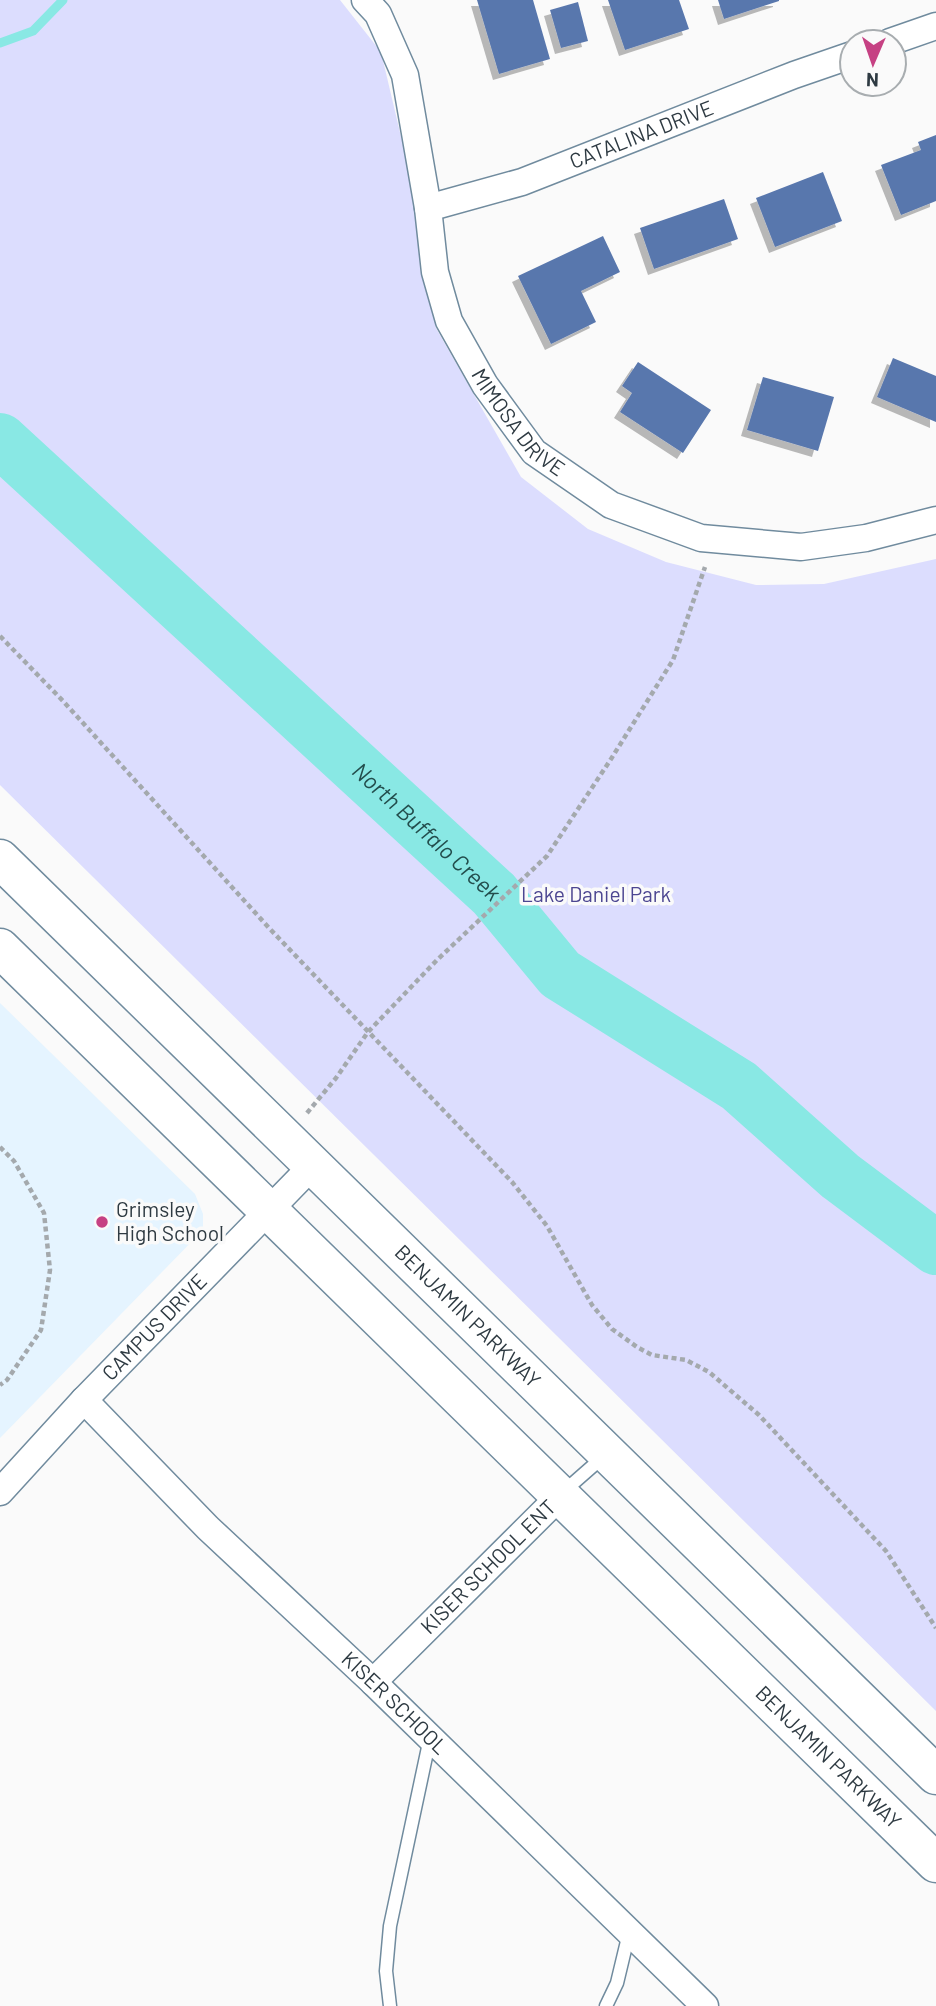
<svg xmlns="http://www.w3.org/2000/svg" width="936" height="2006" viewBox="0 0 936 2006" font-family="Barlow,sans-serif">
<defs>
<filter id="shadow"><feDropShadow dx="-6" dy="6" stdDeviation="0" flood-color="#0004"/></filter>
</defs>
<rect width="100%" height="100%" fill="#fafafa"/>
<!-- built -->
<polygon fill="#e5f4ff" points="0,1003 195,1194 203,1214 203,1230 0,1438"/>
<!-- green -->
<polygon fill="#dcddfe" points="0,0 340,0 381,52 411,179 436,328 521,477 588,529 666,562 756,585 824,584 936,559 936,1711 0,785"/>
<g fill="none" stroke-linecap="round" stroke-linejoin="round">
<!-- stream -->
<polyline stroke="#89e8e4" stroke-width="9" points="0,43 33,31 63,0"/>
<!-- river -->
<path stroke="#89e8e4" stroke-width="54" id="s1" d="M0,440L494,894L560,974L739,1086L840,1176L936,1248"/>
</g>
<!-- building -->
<g fill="#5977ad" filter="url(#shadow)">
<polygon points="477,0 533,0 550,59 499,74"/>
<polygon points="608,0 679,0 689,29 625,50"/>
<polygon points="718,0 779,0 779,1 724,19"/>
<polygon points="578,2 588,41 561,48 550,10"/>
<polygon points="936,135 936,201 901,215 881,165 921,150 918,142"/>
<polygon points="823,172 842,221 775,247 756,198"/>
<polygon points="724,199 738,239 654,269 640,228"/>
<polygon points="603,236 620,272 581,291 596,322 551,344 518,276"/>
<polygon points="893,358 936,376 936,422 877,397"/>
<polygon points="638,362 711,410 683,453 620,412 632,393 622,386"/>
<polygon points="763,377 834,397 818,451 747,430"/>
</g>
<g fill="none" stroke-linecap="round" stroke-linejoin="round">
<defs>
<g id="lane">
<polyline points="562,1493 603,1457"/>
<polyline points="390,2006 386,1971 390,1926 430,1738"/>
<polyline points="606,2006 617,1983 629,1933"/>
</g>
<g id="street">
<path id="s2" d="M365,0L378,14L405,75L428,208L435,272L449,321L485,385L534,452L611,505L701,538L801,547L866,538L936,520"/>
<polyline points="890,42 936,26"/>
<path id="s3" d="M428,208L522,182L794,75L852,55"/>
<path id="s4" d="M84,1400L208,1528L373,1682L705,2006"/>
<path id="s5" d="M0,1492L84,1400L313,1165"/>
<path id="s6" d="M373,1682L560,1496"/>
</g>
<g id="primary">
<path id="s7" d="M0,859L936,1775"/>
<path id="s8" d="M0,948L936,1863"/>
</g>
</defs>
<!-- lane casing -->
<use href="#lane" stroke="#708b9e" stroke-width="15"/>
<!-- street casing -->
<use href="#street" stroke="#708b9e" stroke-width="29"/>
<!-- primary casing -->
<use href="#primary" stroke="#708b9e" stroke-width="41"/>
<!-- path -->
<g stroke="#a4a9ad" stroke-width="4.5" stroke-dasharray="5 3.5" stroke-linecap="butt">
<polyline points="0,636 63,701 270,929 512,1182 547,1226 592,1305 612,1329 637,1347 652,1355 686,1360 709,1372 759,1415 886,1551 936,1628"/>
<polyline points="307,1113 336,1078 368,1032 437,960 547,856 611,759 673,660 705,567"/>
<polyline points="0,1147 14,1161 44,1213 50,1270 41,1330 7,1380 0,1385"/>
</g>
<!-- lane -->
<use href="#lane" stroke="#fff" stroke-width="12"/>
<!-- street -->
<use href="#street" stroke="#fff" stroke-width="26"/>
<!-- primary -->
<use href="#primary" stroke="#fff" stroke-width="38"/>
</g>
<!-- markers -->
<circle fill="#c64183" stroke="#fafafa" stroke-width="2.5" cx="102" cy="1222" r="7"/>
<g text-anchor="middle" stroke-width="7" stroke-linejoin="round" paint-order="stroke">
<!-- street labels -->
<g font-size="21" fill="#2e3a42" stroke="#fafafa">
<text dy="7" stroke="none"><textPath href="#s3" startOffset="226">CATALINA DRIVE</textPath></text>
<text dy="7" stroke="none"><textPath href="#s2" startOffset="460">MIMOSA DRIVE</textPath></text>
<text dy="7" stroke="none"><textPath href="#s7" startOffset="654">BENJAMIN PARKWAY</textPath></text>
<text dy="7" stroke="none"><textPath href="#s5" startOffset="226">CAMPUS DRIVE</textPath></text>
<text dy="7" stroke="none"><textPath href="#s6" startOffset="163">KISER SCHOOL ENT</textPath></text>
<text dy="7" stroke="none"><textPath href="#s4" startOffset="434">KISER SCHOOL</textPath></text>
<text dy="7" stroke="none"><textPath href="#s8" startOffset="1158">BENJAMIN PARKWAY</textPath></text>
</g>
<!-- park labels -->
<g font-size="21" fill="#4c4691" stroke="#fafafa">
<text x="596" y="902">Lake Daniel Park</text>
</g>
<!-- poi labels -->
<g font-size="21" fill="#2e3a42" stroke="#fafafa" text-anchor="start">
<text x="116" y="1217">Grimsley<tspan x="116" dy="24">High School</tspan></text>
</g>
<!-- water labels -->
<g font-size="23" font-style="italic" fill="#234e4d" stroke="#fafafa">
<text dy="8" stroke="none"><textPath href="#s1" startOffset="579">North Buffalo Creek</textPath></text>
</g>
</g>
<!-- north arrow -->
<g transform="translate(873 63) rotate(182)"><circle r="33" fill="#fafafa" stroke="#a8adb0" stroke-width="2"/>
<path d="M0-5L12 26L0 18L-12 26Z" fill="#c64183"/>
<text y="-10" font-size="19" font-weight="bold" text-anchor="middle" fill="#2e3a42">N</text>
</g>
</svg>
